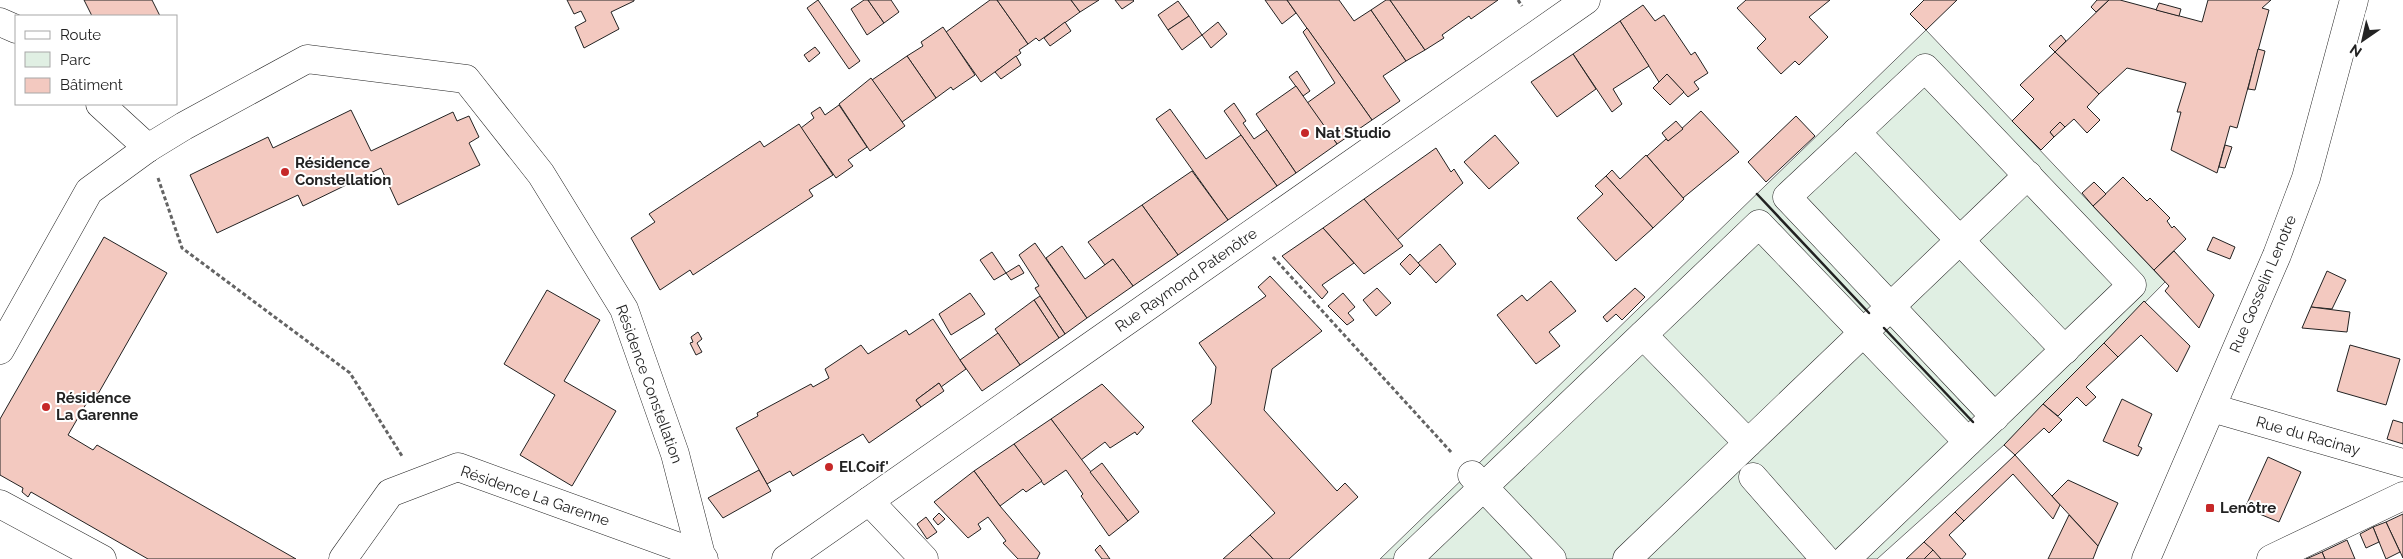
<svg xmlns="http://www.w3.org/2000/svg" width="2403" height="559" viewBox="0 0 2403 559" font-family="Raleway,sans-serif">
<rect width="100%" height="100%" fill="#fff"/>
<!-- green -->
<polygon fill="#e0efe3" stroke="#6f6f6f" points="1926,30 2165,282 2004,445 1877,559 1380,559"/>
<!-- building -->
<g fill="#f3c9c0" stroke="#222">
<polygon points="84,0 152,0 160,16 92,16"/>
<polygon points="567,0 634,0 634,1 611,12 619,29 584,48 575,27 586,21 581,11 574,14"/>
<polygon points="818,0 860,61 849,69 807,8"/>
<polygon points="864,0 868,0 884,23 867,35 851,9"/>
<polygon points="868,0 891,0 899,12 884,23"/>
<polygon points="990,0 997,0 1028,44 1019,50 1021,53 981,82 946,32"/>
<polygon points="997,0 1071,0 1080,12 1039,41 1036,38 1028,44"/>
<polygon points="1071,0 1099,0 1080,12"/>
<polygon points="1115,0 1133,0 1134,1 1122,9"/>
<polygon points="1265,0 1287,0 1296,13 1282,24"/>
<polygon points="1287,0 1339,0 1354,21 1371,10 1406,61 1383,76 1400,101 1372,120"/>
<polygon points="1386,0 1390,0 1425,50 1406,61 1371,10"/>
<polygon points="1390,0 1498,0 1471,19 1469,16 1442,35 1444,38 1425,50"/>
<polygon points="1746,0 1830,0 1809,17 1828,37 1799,65 1795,61 1781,74 1757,48 1766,39 1737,8"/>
<polygon points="1924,0 1957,0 1926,30 1910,14"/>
<polygon points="2097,0 2109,0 2096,12 2091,7"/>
<polygon points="2109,0 2120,0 2202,22 2208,0 2271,0 2262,8 2269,10 2237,128 2230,126 2217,173 2171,150 2181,112 2177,112 2186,83 2127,68 2099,94 2055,52"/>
<polygon points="1178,1 1189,16 1168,30 1158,15"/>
<polygon points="2159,3 2181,9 2179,16 2156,10"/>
<polygon points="1643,5 1655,21 1664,15 1691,55 1695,52 1708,73 1694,82 1699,89 1688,97 1667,74 1659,82 1620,21"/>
<polygon points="1189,16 1202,35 1182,50 1168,30"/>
<polygon points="1620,21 1649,66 1613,89 1622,104 1612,112 1573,54"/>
<polygon points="1065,22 1071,31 1050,46 1044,38"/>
<polygon points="1218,22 1227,34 1211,48 1202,35"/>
<polygon points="943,27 975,75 953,90 951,87 936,98 907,56 923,46 921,42"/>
<polygon points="1307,28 1372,120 1337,144 1307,103 1335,83 1303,32"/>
<polygon points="2061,35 2066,41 2055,52 2049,46"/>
<polygon points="815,47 820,53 809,62 804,55"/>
<polygon points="2258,49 2265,51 2255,90 2248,89"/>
<polygon points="2055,52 2099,94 2087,107 2100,120 2087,133 2074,119 2065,127 2060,122 2050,132 2054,137 2041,150 2012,121 2034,99 2020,85"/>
<polygon points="1573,54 1596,89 1557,117 1531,82"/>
<polygon points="907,56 936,98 902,122 872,80"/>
<polygon points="1016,56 1021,65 1001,79 995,72"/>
<polygon points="1297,71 1310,91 1303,96 1289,77"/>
<polygon points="1667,74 1684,92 1670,105 1653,88"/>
<polygon points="871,78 905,126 870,151 839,104"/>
<polygon points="1296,86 1337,144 1296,173 1256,114"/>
<polygon points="1234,103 1246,121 1243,123 1254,139 1267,130 1296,173 1277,186 1224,111"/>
<polygon points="839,105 867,147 848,160 853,166 836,178 801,128 814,118 811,113 820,107 825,115"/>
<polygon points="1170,109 1206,159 1241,135 1277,186 1228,220 1156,119"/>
<polygon points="351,110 371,151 453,112 457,121 469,116 479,137 469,143 480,165 398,205 381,168 303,206 298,195 217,233 190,175 268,137 273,148"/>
<polygon points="1701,111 1739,152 1683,198 1647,156 1666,139 1668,141"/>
<polygon points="1796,116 1815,136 1766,182 1748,162"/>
<polygon points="1676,121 1683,129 1668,141 1662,133"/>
<polygon points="2060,122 2065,127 2054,137 2050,132"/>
<polygon points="799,124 833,175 809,190 813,196 693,275 690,270 660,290 631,238 655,222 649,214 760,141 764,147"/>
<polygon points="1495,135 1519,163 1489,189 1464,162"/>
<polygon points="2225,145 2232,147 2225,168 2219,167"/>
<polygon points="1436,148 1451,172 1454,169 1463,183 1397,240 1364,199"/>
<polygon points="1646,155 1684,199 1653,228 1606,176 1612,170 1620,179"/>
<polygon points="1192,171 1228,220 1178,255 1142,205"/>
<polygon points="1606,176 1653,228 1616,261 1577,218 1603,194 1595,186"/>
<polygon points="2123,177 2147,201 2150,198 2170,218 2167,221 2172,228 2174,226 2186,239 2154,270 2093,206"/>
<polygon points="2094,182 2106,194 2093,206 2082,193"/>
<polygon points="1364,199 1403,246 1364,274 1323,228"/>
<polygon points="1142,205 1178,255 1133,286 1113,259 1105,265 1088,242"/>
<polygon points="1323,228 1354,263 1322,285 1328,292 1322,299 1282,256"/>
<polygon points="104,237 167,273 98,394 93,392 68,435 93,450 97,445 296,559 148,559 31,492 28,497 22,492 23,488 0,475 0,419"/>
<polygon points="2213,237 2235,247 2230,259 2207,250"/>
<polygon points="1035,243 1087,318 1065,334 1035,288 1039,286 1019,255"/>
<polygon points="1440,244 1456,264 1436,283 1418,263"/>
<polygon points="1062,246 1085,279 1113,259 1133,286 1087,318 1046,258"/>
<polygon points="2174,251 2214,295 2199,328 2165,291 2169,286 2154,270"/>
<polygon points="992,252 1006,273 994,280 980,260"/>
<polygon points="1410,254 1420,265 1410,275 1400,264"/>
<polygon points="1019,265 1024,273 1011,280 1006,273"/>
<polygon points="2327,271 2346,280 2332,309 2311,307"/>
<polygon points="1270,276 1322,331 1272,369 1264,410 1337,491 1345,483 1358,497 1289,559 1273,559 1250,535 1275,513 1192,421 1211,404 1216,367 1199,343 1266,296 1258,287"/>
<polygon points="1551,281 1576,311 1549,332 1560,346 1536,364 1497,315 1522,295 1527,301"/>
<polygon points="1377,288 1391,303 1376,316 1363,300"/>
<polygon points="1635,288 1645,297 1622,320 1616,314 1607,322 1603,317"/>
<polygon points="547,290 600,320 564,381 616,411 572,486 520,455 555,395 504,364"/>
<polygon points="970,293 985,314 951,335 939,314"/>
<polygon points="1343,293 1355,307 1348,313 1354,320 1347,325 1328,306"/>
<polygon points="1040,296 1065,334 1059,338 1034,300"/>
<polygon points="1034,300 1059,338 1020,365 995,329"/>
<polygon points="2144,301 2190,346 2177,372 2141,335 2118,357 2104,343"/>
<polygon points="2311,307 2350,312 2347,332 2302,328"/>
<polygon points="933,319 966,369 941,387 939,383 916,400 921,407 869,443 863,434 793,476 790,471 767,484 736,428 758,416 757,413 811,384 813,387 829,378 825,369 861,345 868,354 906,330 909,335"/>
<polygon points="698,332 702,339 697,343 702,352 696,355 690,343 693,342 691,337"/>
<polygon points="998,333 1020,365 982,391 960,360"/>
<polygon points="2104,343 2118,357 2086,387 2096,397 2086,406 2077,397 2058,416 2043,404"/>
<polygon points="2350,345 2400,359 2386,405 2337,391"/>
<polygon points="939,383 944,391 921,407 916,400"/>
<polygon points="1102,384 1144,427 1137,435 1135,432 1110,448 1105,442 1081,460 1051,419"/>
<polygon points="2122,399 2152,414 2138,446 2142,448 2138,456 2103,441"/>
<polygon points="2043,404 2062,420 2049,433 2044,428 2015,455 2004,445"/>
<polygon points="1051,419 1128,521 1109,536 1081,496 1083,494 1066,470 1044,485 1014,444"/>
<polygon points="2393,420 2403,423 2403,444 2387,439"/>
<polygon points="1014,444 1042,481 1026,492 1023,489 1000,506 974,471"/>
<polygon points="2015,455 2060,505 2053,519 2013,474 1964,521 1955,512"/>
<polygon points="2268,457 2301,472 2279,522 2245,508"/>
<polygon points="1102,463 1139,512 1128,521 1090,472"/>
<polygon points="759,470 771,491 723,518 708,498"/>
<polygon points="974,471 1000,506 1040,553 1037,559 1018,559 1003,543 1006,541 988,517 978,524 981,529 968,538 934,502"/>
<polygon points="2068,480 2118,503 2098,546 2052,496"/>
<polygon points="1955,512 1964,521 1949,535 1966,554 1962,559 1941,559 1924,542"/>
<polygon points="939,513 945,519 938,525 933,519"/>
<polygon points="2403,514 2403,558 2386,522"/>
<polygon points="2069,515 2098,546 2093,559 2048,559"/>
<polygon points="926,517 937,532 927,539 917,524"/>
<polygon points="2386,522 2400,552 2386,559 2373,527"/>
<polygon points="2373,527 2379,542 2366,548 2360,534"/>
<polygon points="1250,535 1273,559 1223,559"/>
<polygon points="2347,540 2355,559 2325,559 2322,552"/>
<polygon points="1924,542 1933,550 1924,559 1906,559"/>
<polygon points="1100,545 1110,559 1102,559 1095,550"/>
<polygon points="1933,550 1941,559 1924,559"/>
<polygon points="2322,552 2325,559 2306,559"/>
</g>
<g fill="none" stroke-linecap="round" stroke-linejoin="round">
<defs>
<g id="minor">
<polyline points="0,22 16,29"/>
<polyline points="100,104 148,148"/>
<polyline points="1856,132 2065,350"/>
<polyline points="1643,335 1748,443"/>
<polyline points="0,350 89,191 148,148 184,126 307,59 466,79 541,174 624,309 675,454 701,555 704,559"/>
<polyline points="2212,408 2403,463"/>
<polyline points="1472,475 1552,559"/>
<polyline points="1753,477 1825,559"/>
<polyline points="869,501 924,559"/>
<polyline points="0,504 102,559"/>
<polyline points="343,559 390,493 458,467 701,555"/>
<polyline points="1408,559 1759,224 1968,442"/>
<polyline points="1627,559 2028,175"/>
<path d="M1846,559C1942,468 2037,376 2132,285L1925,68L1787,197L1995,417"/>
<polyline points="2271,559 2403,496"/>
</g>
<g id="major">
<polyline points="786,559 1586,0"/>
<polyline points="2146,559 2277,255 2306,178 2354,0"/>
</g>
</defs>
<!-- minor casing -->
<use href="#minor" stroke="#222" stroke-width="29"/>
<!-- major casing -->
<use href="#major" stroke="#222" stroke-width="29"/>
<!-- path -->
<g stroke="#646464" stroke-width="3" stroke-dasharray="4 2.5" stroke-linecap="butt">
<polyline points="1518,0 1522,6"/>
<polyline points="158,178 182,248 350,373 402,456"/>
<polyline points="1273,257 1452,453"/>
</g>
<!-- minor -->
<use href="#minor" stroke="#fff" stroke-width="28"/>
<!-- major -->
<use href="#major" stroke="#fff" stroke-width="28"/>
<!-- wall -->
<g stroke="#222" stroke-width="2.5">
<polyline points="1757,194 1869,313"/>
<polyline points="1884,328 1973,422"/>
</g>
</g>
<!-- markers -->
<g fill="#c62828" stroke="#fff" stroke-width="2">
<circle cx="1305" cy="133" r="5"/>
<circle cx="285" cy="172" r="5"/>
<circle cx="46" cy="407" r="5"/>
<circle cx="829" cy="467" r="5"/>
<rect x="2205" y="503" width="10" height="10" rx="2.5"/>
</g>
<g text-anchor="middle" stroke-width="4" stroke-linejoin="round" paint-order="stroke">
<!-- poi labels -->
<g font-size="15" font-weight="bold" fill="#222" stroke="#fff" text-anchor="start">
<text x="1315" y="138">Nat Studio</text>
<text x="295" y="168">Résidence<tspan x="295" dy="17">Constellation</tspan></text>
<text x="56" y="403">Résidence<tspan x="56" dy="17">La Garenne</tspan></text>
<text x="839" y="472">El.Coif'</text>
<text x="2220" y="513">Lenôtre</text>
</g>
<!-- street labels -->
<g font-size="15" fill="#222" stroke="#fff">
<text transform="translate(1186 280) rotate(-35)" y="5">Rue Raymond Patenôtre</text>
<text transform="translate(2263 284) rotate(-67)" y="5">Rue Gosselin Lenotre</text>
<text transform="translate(649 384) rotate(70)" y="5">Résidence Constellation</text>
<text transform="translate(2308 436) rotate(16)" y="5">Rue du Racinay</text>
<text transform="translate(535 496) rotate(19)" y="5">Résidence La Garenne</text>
</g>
</g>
<!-- legend -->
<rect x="15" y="15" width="162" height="90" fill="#ffffff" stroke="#a7a7a7"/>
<rect x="25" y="31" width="25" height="8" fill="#ffffff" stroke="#a7a7a7"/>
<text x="60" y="40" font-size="15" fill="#222222">Route</text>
<rect x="25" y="52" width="25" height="15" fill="#e0efe3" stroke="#a7a7a7"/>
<text x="60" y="65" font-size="15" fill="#222222">Parc</text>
<rect x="25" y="78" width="25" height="15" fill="#f3c9c0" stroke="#a7a7a7"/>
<text x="60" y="90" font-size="15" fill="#222222">Bâtiment</text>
<!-- north arrow -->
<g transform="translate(2363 40) rotate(214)" stroke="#ffffff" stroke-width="4" paint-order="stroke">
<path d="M0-4L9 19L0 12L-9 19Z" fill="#222222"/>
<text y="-8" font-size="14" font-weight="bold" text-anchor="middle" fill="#222222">N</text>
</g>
</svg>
